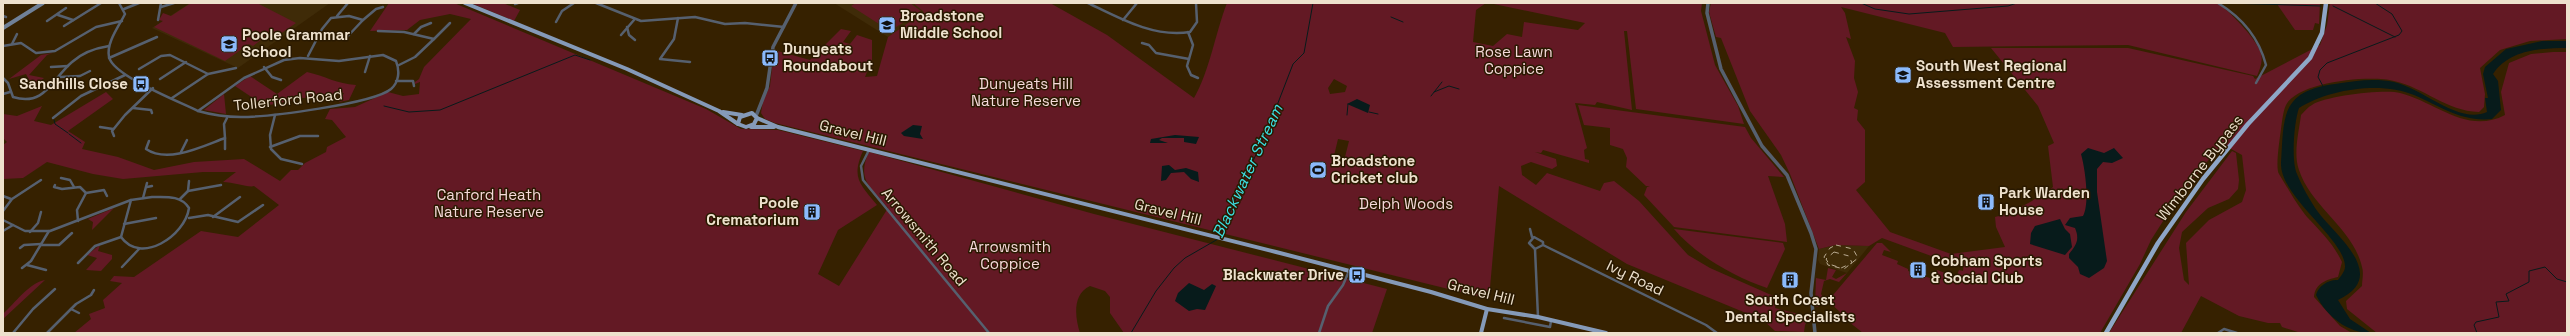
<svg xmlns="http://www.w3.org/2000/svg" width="2570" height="336" viewBox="0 0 2570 336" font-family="'Space Grotesk',sans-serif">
<rect width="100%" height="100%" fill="#362100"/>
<!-- built -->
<g fill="#3f2b08">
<polygon points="190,3 330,3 238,68 152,28"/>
<polygon points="834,3 913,3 925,12 888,37"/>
<polygon points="1835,245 1869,246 1847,273 1820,264 1818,260 1819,249"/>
</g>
<!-- green -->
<g fill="#631924" fill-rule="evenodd">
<polygon points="191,3 257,3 296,23 273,39 262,34 266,36 253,46 249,44 225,61 154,27 163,21 159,20 163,13 171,16"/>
<path d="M389,3H454L706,109L741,129L778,130L863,151C851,178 860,184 877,205L838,230L818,274L839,286L888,208C871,187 856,180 869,152L1094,214L1387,289L1372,333H1124L1110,313V297L1105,291L1090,286C1072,294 1075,318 1080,333H74L91,319L89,314L105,308L103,300L122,283L110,281L114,276L134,277L201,231L238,237L279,205L254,186C249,188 234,182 223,182L236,172H203L123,179L93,174L47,162L23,178L3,179V145L7,142L3,138V114L17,116L42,106L34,121L51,125L106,92L113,99L68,131L85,142L82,149L118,157L154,170L194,162L244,159L280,181L291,170H298L305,163L326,152L327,147L346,137L332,120L325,119L330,109L355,107L388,92L403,96L419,94L420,82L415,84V82L419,79L424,67L471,19L450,14L420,20L407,30L370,31Z"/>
<polygon points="471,3 503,3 520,10 514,21"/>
<polygon points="856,3 910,3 921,11 890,31 851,6"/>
<path d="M913,3H1050L1107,35L1194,98C1210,70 1215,34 1227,3H1486L1476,10L1473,42L1493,46L1507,34L1522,37L1524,22L1578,30L1585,23L1489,3H1702L1701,11L1715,65L1738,106L1744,124L1636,109L1627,31H1624L1632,110L1597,102L1595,105L1575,103L1587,148L1584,150L1585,159L1589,160V163L1543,150L1541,153L1535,152L1556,159L1557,166L1552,169L1531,162L1521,166L1522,175L1536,185L1547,173L1600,191L1604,183L1614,181L1639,201L1688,255L1710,268L1778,298L1775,308L1810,317L1805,325L1804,332L1775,331L1763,320L1627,264L1499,186L1489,299L775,123L765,119L761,113L763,101L770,86L774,50L810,60L841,29L851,31L843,42L850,44L857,35L872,40V60L865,77L877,76L888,37L924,12ZM1334,79L1347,86L1345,92L1330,94L1328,88ZM1338,139L1349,141L1343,165L1332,164Z"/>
<path d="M1711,3H2217C2228,9 2256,39 2260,51C2264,60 2260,68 2257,76L2128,45L1953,47L1945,33L1841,7L1845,13L1851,39L1846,37L1855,61L1854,78L1858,92L1854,108L1858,110L1857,120L1865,130V182L1856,190L1890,232L1951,254L2005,247L1996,227L1995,217C2010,214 2041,197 2053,187L2048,146L2054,143L2038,106L1991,48H2128L2253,76L2255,79L2320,45L2327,25L2330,3H2567V39L2530,41L2500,50L2480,68L2485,94L2484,107L2479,112C2446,111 2425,88 2394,81C2371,75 2299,81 2286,105C2283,111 2282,122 2281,129C2280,137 2275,168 2279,174C2287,187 2297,205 2307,217C2321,232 2333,243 2342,262L2338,277C2325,280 2315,284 2314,297L2340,326L2352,333H2301L2282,327L2280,323H2268L2239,316L2201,296L2181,333H2109L2186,212L2232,151L2236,153L2239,180L2238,189L2229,199L2208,208L2182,232L2179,248L2184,280L2189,285L2186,243L2209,220L2242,202L2246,190L2242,155L2222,144L2181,193L2151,240L2140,264L2100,333H1863L1839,314L1840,312L1828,301L1877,243H1882L1891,252L1884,250L1882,255L1898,261L1897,264L1908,269V271L1933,279L1937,270L1956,277L1959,270L1963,271L1964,263L1945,261L1882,238L1869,246L1835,245L1819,249L1790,174L1781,155L1750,111L1721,38L1716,37L1709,12Z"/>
<polygon points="2237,3 2320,3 2319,24 2315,23 2313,30 2295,30 2277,4"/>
<path d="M2553,52H2567V333H2377L2347,309L2346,301L2362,286C2362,280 2364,273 2362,267C2353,228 2311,207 2299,170C2293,154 2299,131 2301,115C2305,111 2308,107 2312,105C2325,96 2385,89 2400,93C2436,102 2467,135 2505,115L2501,92L2509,63L2531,54Z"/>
<polygon points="53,53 47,55 29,75 44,78 33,87 26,74 9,79 41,55"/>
<path d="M307,72C325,76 337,84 356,85L349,100L339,102L344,93L303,98L265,106L235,86L250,76L277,94Z"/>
<polygon points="224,94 226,114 204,110"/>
<polygon points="1578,105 1745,127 1751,138 1784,177 1768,176 1785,224 1787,242 1674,227 1644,195 1647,187 1650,186 1646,186 1626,167 1627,158 1623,149 1610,145 1610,128 1584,125"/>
<polygon points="114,208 92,230 93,222 88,219"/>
<path d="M1674,229L1783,243L1785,249L1767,288C1734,277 1696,255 1674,229Z"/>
<polygon points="100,245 98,251 112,255 112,259 101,271 86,270 97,258 87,255"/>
<polygon points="1828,268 1836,270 1832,277 1836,279 1847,273 1839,282 1830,279 1824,281 1821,294 1824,299 1818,307 1815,306 1816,278 1826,280"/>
<path d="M45,280L3,319V314C15,303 29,283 45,280Z"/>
</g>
<!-- water -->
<g fill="#071b1b">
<path d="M2542,41H2567V48C2540,48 2509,50 2493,74L2498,81L2501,110L2492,119C2461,122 2442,107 2414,95C2382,81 2328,89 2299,108C2294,122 2291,161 2297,174C2302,186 2310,201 2318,212C2336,236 2390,276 2338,300L2350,319L2371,333C2348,333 2327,317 2316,295C2318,286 2329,279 2338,280C2341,276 2345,271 2345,267C2346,240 2279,196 2281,163C2284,117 2280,91 2335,84C2356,81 2373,78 2394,82C2422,88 2459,125 2487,112L2485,98H2488L2483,74L2485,67L2506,49Z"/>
<polygon points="1357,99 1370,105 1368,113 1347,104"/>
<polygon points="913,125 922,126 920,134 923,139 904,136 901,133"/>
<polygon points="1175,135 1199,137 1196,144 1184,142 1184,138 1162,138 1159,140 1168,143 1150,143 1151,139"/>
<path d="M2088,148L2104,153L2114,148L2123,158L2112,163L2103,162L2097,169V192L2107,261L2104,268L2089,278L2080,274L2078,267L2069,258V254C2076,245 2080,240 2075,228L2065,225L2070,218L2083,216C2090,203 2085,168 2081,154Z"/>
<polygon points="1169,165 1175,170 1186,168 1198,172 1199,182 1191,179 1184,172 1171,173 1166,180 1161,181 1162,166"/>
<polygon points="2060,219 2065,229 2070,234 2072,247 2065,255 2030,244 2031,233 2035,226"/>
<polygon points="1189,283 1204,290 1212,284 1216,286 1205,310 1197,309 1189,311 1175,301 1178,293"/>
</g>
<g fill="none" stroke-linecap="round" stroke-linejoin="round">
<!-- stream -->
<g stroke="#071b1b" stroke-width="1">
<polyline points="1861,3 1875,9 1909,14 2008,6 2017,3"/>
<polyline points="2227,3 2321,6"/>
<polyline points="2333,6 2395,37"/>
<polyline points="1391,17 1403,22"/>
<polyline points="2324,88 2318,77 2320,70 2327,63 2399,35 2402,31 2392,14 2375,3"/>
<polyline points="1434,92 1449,86 1459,89"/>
<polyline points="1431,96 1442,82"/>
<polyline points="384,106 409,112 440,110 575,55 590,60"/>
<polyline points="1369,112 1378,114"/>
<polyline points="1347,115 1348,104"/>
<polyline points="54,120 55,124 68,133"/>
<polyline points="1271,121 1293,64 1304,53 1313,3"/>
<polyline points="69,134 81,143"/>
<polyline points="1219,236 1268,128"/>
<polyline points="1131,333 1156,291 1174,268 1185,258 1218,239"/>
<polyline points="2477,333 2474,325 2476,322 2499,317 2496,302 2509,301 2506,294 2529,282 2529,271 2545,267 2557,279 2567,282"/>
</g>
<!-- minor -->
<g stroke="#56606f" stroke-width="2.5">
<path d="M119,3L125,14C119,26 106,43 109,57C113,76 180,102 198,111"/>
<polyline points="596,3 641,21 695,17 725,24 745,23 784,27"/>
<path d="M1088,3C1119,18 1154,38 1190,32L1197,22L1196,3"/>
<path d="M2218,3C2241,17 2259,38 2266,65L2256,83"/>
<polyline points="515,4 518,3"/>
<polyline points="161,7 174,3"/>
<polyline points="124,9 139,3"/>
<polyline points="58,15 73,20"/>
<polyline points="3,16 6,17"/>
<polyline points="337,16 348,3"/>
<polyline points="678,18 674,39 660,59 690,62"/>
<polyline points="158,20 161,3"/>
<polyline points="363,20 376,9 383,7"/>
<polyline points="1123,20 1137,3"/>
<polyline points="47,21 66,8"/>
<polyline points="556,22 562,11 574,3"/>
<polyline points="64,26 101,3"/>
<polyline points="627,27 629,35 635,40"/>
<polyline points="378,31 404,32 434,39 415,57 399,65"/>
<polyline points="1188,32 1193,45 1187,66 1191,75 1198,78"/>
<polyline points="414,34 421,27 431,23"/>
<polyline points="621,35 634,20"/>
<polyline points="302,36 319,33"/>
<polyline points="434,39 450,23"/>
<polyline points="1142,43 1149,45 1156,53 1189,59"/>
<polyline points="12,44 17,34"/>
<polyline points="3,46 21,43 36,53 55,51 96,27 122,21"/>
<path d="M383,55L396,61C400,71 399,82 391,89C373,104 267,117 241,117C226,117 212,115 198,111L244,78L284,60L300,58L339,61Z"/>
<polyline points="308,56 322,29 331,18 349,16 363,20 347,37"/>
<polyline points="109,58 157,37"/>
<polyline points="51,67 68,66"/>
<polyline points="264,67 272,77 281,80"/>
<polyline points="139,69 161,56 170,55 208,74 172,98"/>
<polyline points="365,72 370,56"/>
<polyline points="208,74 236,68"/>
<polyline points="60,77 80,76 90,71"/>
<path d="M3,78L8,83L13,97C45,107 52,79 72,62C82,53 96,48 109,46"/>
<polyline points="160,79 186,62"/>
<polyline points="396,81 413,81 414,86"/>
<polyline points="3,94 10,92"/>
<polyline points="133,108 151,110 152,113"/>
<polyline points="275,115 270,135 271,149 281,159 302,164"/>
<polyline points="53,118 81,96 125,75"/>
<polyline points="100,127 113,129"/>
<polyline points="114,136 112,131 125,115 153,88"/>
<polyline points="225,138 225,149"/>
<path d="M149,141L146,149C168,164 203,146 225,138L224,124L227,118"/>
<polyline points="270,147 300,136 318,136"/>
<polyline points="869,150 861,166 863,180 989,333"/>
<polyline points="181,152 187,140"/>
<polyline points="61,178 70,180 74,187"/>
<polyline points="55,185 54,187 62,189 80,187 86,193 104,190 107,196"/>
<polyline points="147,187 152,186"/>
<polyline points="188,191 221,185"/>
<polyline points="3,196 11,199"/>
<path d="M152,197C166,197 181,195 189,208C185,236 141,265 121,237L131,200Z"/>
<polyline points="143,198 147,183"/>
<polyline points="180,199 188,191 189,181"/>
<polyline points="3,211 12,199 41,180"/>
<polyline points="213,217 240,197"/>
<polyline points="189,218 208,215 238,222 263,205"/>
<polyline points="3,220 25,231 50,231 131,200"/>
<polyline points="78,221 77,210 86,193"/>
<polyline points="124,224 156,218"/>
<polyline points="1530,229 1532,237"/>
<polyline points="3,231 13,225"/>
<polyline points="30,232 38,223 41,212"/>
<polygon points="1534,237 1543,242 1543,245 1535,249 1529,243"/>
<polyline points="41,245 59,245 72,233"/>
<polyline points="1543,245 1706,325 1717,333"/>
<polyline points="20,248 24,245 41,244"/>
<polyline points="1535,249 1538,317"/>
<polyline points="78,263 95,246 121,237"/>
<polyline points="27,265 46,270"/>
<polyline points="122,267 139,249"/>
<polyline points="22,268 31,261 49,231"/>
<polyline points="71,309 79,313"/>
<polyline points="1504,318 1550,327 1551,321"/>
<polyline points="13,333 33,309 55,289"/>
<polyline points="47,333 76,304 91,295 94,290"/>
<polyline points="1319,333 1328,306 1343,285 1349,271"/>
<polyline points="2218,333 2224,329 2237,333"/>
</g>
<!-- tertiary -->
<g stroke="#56606f" stroke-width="3.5">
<polyline points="1708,3 1707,13 1721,69 1762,146 1787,175 1811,233 1816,249 1811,293 1815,333"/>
<polyline points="756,116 767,88 773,47 796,3"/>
</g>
<!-- secondary -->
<polyline stroke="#708198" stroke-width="4" points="3,28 43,3"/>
<!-- primary -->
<g stroke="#859ab8" stroke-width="4">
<polyline points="465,3 627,69 719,111 738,124"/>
<polyline points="723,112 742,115"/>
<polygon points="752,113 757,118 754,124 746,127 738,124 740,117"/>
<polyline points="757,118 778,127 1276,252 1431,292 1487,309 1538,317 1606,333"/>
<polyline points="751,127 774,127"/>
<polyline points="1481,333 1487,309"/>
</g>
<!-- trunk -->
<polyline stroke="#8ea6c6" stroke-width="4.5" points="2106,333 2158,243 2203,179 2248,124 2310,58 2322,33 2326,3"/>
<!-- rail -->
<g stroke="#baab93" stroke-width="1" stroke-dasharray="5 5" stroke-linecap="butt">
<polygon points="1836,245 1853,249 1858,258 1844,269 1828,265 1824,257 1830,248"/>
<polygon points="1834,252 1849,256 1852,263 1841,268 1829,264 1826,259"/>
</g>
</g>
<!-- icons -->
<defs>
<symbol id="school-square" viewBox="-11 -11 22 22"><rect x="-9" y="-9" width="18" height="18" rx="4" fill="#8bbafc" stroke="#291900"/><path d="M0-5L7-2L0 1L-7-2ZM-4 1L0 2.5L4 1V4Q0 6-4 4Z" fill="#111"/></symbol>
<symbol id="bus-square" viewBox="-11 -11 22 22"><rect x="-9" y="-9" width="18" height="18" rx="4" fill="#8bbafc" stroke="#291900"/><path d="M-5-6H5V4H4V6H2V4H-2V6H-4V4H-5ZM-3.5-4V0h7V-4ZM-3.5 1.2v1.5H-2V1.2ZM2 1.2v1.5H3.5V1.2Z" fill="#111"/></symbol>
<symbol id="university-square" viewBox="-11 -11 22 22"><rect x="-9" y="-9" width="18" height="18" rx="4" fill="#8bbafc" stroke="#291900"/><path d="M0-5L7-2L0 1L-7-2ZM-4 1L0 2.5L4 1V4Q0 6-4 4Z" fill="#111"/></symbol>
<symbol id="stadium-square" viewBox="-11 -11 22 22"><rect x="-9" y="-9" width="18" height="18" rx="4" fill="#8bbafc" stroke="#291900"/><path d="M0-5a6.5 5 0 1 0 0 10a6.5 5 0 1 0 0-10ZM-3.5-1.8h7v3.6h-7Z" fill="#111"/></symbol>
<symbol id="building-square" viewBox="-11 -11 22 22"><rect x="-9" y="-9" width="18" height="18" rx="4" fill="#8bbafc" stroke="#291900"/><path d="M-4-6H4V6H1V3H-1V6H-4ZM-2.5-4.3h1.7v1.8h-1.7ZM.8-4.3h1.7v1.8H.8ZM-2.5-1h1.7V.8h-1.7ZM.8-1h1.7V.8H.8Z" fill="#111"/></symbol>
</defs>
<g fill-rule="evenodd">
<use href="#school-square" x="877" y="15" width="20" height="20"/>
<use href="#school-square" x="219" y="34" width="20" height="20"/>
<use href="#bus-square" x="760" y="48" width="20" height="20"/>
<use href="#university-square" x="1893" y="65" width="20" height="20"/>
<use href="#bus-square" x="131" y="74" width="20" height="20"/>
<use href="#stadium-square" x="1308" y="160" width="20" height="20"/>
<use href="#building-square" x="1976" y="192" width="20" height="20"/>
<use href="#building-square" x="802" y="202" width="20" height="20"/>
<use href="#building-square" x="1908" y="260" width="20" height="20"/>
<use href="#bus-square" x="1347" y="265" width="20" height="20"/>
<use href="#building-square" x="1780" y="270" width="20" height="20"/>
</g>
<g text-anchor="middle" stroke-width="3" stroke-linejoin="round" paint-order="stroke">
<!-- poi labels -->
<g font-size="15" font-weight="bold" fill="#eee1cd" stroke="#291900" text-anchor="start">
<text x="900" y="21">Broadstone<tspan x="900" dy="17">Middle School</tspan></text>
<text x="242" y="40">Poole Grammar<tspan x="242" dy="17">School</tspan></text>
<text x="783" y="54">Dunyeats<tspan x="783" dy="17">Roundabout</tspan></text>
<text x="1916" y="71">South West Regional<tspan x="1916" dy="17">Assessment Centre</tspan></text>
<text x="128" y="89" text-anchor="end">Sandhills Close</text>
<text x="1331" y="166">Broadstone<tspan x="1331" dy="17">Cricket club</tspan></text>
<text x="1999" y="198">Park Warden<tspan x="1999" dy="17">House</tspan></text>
<text x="799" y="208" text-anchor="end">Poole<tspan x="799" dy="17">Crematorium</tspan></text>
<text x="1931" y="266">Cobham Sports<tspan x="1931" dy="17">&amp; Social Club</tspan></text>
<text x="1344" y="280" text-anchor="end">Blackwater Drive</text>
<text x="1790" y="305" text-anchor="middle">South Coast<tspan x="1790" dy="17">Dental Specialists</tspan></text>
</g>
<!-- park labels -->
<g font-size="15" fill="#f6d9d9" stroke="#291900">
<text x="1514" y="57">Rose Lawn<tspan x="1514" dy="17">Coppice</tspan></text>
<text x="1026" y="89">Dunyeats Hill<tspan x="1026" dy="17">Nature Reserve</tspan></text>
<text x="489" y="200">Canford Heath<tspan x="489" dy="17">Nature Reserve</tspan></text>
<text x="1406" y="209">Delph Woods</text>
<text x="1010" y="252">Arrowsmith<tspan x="1010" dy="17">Coppice</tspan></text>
</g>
<!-- street labels -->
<g font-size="15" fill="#eee1cd" stroke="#291900">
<text transform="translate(288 100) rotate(-6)" y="5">Tollerford Road</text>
<text transform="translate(853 133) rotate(14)" y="5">Gravel Hill</text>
<text transform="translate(2200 168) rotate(-52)" y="5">Wimborne Bypass</text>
<text transform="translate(1168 212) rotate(14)" y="5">Gravel Hill</text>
<text transform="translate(924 237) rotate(50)" y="5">Arrowsmith Road</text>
<text transform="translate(1635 278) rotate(26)" y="5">Ivy Road</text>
<text transform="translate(1481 292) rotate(14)" y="5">Gravel Hill</text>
</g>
<!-- water labels -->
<g font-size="16" font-style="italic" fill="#3ce0e3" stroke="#291900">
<text transform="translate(1247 171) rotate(-65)" y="6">Blackwater Stream</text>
</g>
</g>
<!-- border -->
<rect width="2570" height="336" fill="none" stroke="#eee1cd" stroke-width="8"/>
</svg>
